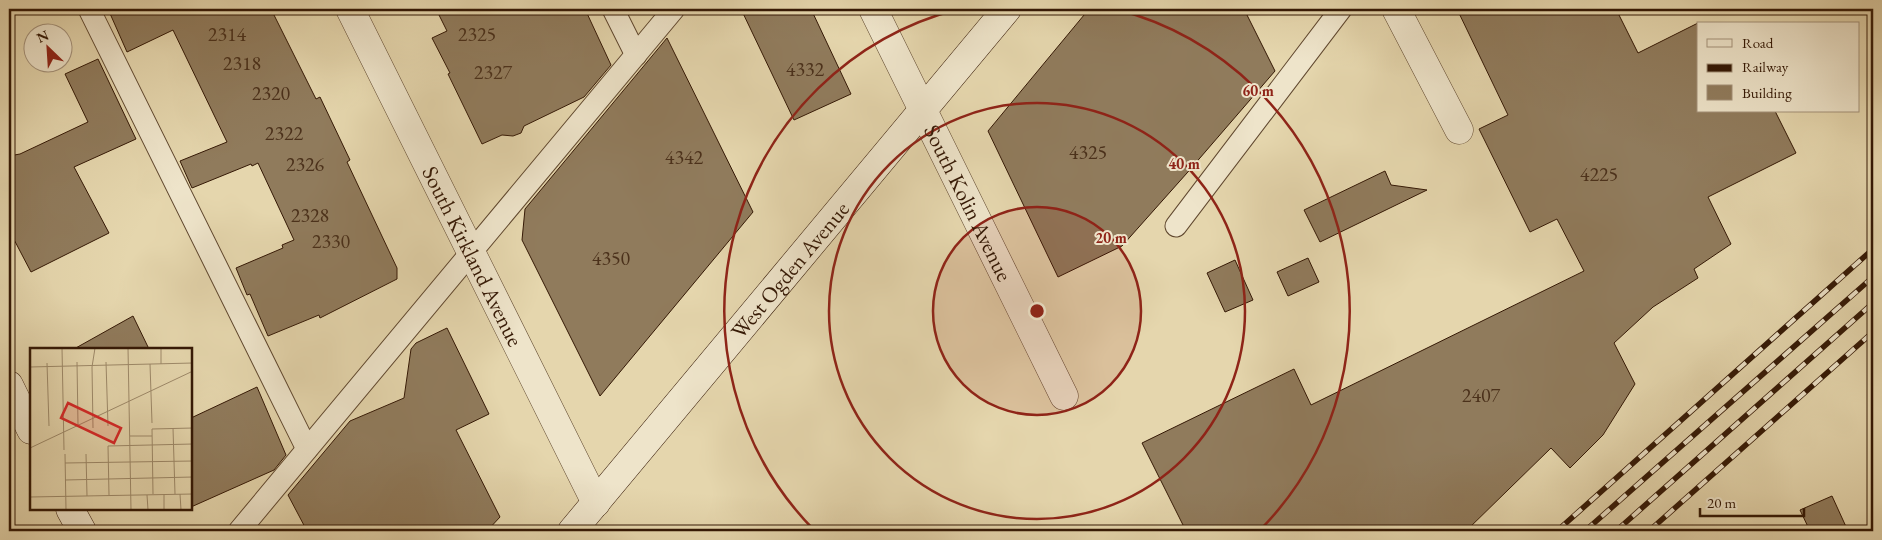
<svg xmlns="http://www.w3.org/2000/svg" width="1882" height="540" viewBox="0 0 1882 540" font-family="'EB Garamond',serif">
<rect width="100%" height="100%" fill="#e5d6ad"/>
<filter id="stains"><feTurbulence type="fractalNoise" baseFrequency=".004" numOctaves="4"/><feColorMatrix values="0 0 0 0 .2 0 0 0 0 .09 0 0 0 0 .02 0 0 0 .5 -.17"/></filter>
<radialGradient id="worn" r=".72"><stop offset=".6" stop-color="#630" stop-opacity="0"/><stop offset="1" stop-color="#630" stop-opacity=".3"/></radialGradient>
<!-- building -->
<g fill="#907b5c" stroke="#341805">
<polygon points="108,9 271,9 316,99 320,97 350,160 347,162 397,268 397,279 320,318 319,315 268,336 250,294 247,295 236,268 283,248 282,245 294,240 258,163 252,166 251,164 192,188 180,161 227,142 173,30 127,52"/>
<polygon points="436,9 585,9 611,65 584,97 524,126 521,133 513,136 502,135 482,144 448,74 450,73 432,38 447,31"/>
<polygon points="741,9 811,9 851,94 794,120"/>
<polygon points="1089,9 1244,9 1275,71 1187,173 1122,246 1058,277 988,131"/>
<polygon points="1457,9 1616,9 1638,53 1698,23 1698,111 1775,111 1796,153 1708,197 1731,244 1694,269 1698,278 1653,307 1614,343 1635,384 1603,435 1570,468 1551,448 1466,531 1186,531 1142,443 1294,369 1311,405 1584,271 1557,219 1530,232 1479,129 1508,115"/>
<polygon points="667,38 753,212 600,396 522,240 525,209"/>
<polygon points="98,59 136,139 74,167 109,233 31,272 9,230 9,156 20,154 88,122 65,74"/>
<polygon points="1385,171 1391,185 1427,190 1320,242 1304,210"/>
<polygon points="1308,258 1319,282 1288,296 1277,272"/>
<polygon points="1235,260 1253,300 1225,312 1207,273"/>
<polygon points="133,316 149,349 74,349"/>
<polygon points="447,328 489,414 456,430 500,517 487,531 307,531 288,495 350,421 404,398 411,349 416,343"/>
<polygon points="257,387 286,455 274,470 191,507 191,418"/>
<polygon points="1832,496 1848,531 1810,531 1800,510"/>
</g>
<g fill="none" stroke-linecap="round" stroke-linejoin="round">
<defs>
<g id="lane">
<polyline points="89,9 307,449"/>
<polyline points="613,9 636,55"/>
<polyline points="1176,226 1341,9"/>
<polyline points="239,531 674,9"/>
</g>
<g id="street">
<path id="s1" d="M350,9L596,503"/>
<path id="s2" d="M873,9L1064,396"/>
<polyline points="1396,9 1459,130"/>
</g>
<g id="secondary">
<polyline points="9,385 31,430"/>
<polyline points="70,509 82,531"/>
<path id="s3" d="M572,531L1007,9"/>
</g>
</defs>
<!-- lane casing -->
<use href="#lane" stroke="#60482f" stroke-width="23"/>
<!-- street casing -->
<use href="#street" stroke="#60482f" stroke-width="29"/>
<!-- secondary casing -->
<use href="#secondary" stroke="#341805" stroke-width="29"/>
<!-- lane -->
<use href="#lane" stroke="#eee4ca" stroke-width="21"/>
<!-- street -->
<use href="#street" stroke="#eee4ca" stroke-width="28"/>
<!-- secondary -->
<use href="#secondary" stroke="#eee4ca" stroke-width="28"/>
<defs>
<g id="rail">
<polyline points="1557,531 1873,249"/>
<polyline points="1585,531 1873,277"/>
<polyline points="1616,531 1873,303"/>
<polyline points="1649,531 1873,332"/>
</g>
</defs>
<!-- rail casing -->
<use href="#rail" stroke="#341805" stroke-width="5.5"/>
<!-- rail -->
<use href="#rail" stroke="#eee4ca" stroke-width="4" stroke-dasharray="11" stroke-linecap="butt"/>
</g>
<!-- distance rings -->
<circle cx="1037" cy="311" r="104" fill="#8f2418" fill-opacity=".12"/>
<g fill="none" stroke="#8f2418" stroke-width="2.5">
<circle cx="1037" cy="311" r="104"/>
<circle cx="1037" cy="311" r="208"/>
<path d="M814 530A312 312 0 0 1 959 9M1115 9A312 312 0 0 1 1260 530"/>
</g>
<g text-anchor="middle" stroke-width="4" stroke-linejoin="round" paint-order="stroke">
<!-- number labels -->
<g font-size="20" fill="#4b311b">
<text x="227" y="41">2314</text>
<text x="477" y="41">2325</text>
<text x="242" y="70">2318</text>
<text x="805" y="76">4332</text>
<text x="493" y="79">2327</text>
<text x="271" y="100">2320</text>
<text x="284" y="140">2322</text>
<text x="1088" y="159">4325</text>
<text x="684" y="164">4342</text>
<text x="305" y="171">2326</text>
<text x="1599" y="181">4225</text>
<text x="310" y="222">2328</text>
<text x="331" y="248">2330</text>
<text x="611" y="265">4350</text>
<text x="1481" y="402">2407</text>
</g>
<!-- street labels -->
<g font-size="22" fill="#341805" stroke="#eee4ca">
<text dy="8" stroke="none"><textPath href="#s2" startOffset="216">South Kolin Avenue</textPath></text>
<text dy="8" stroke="none"><textPath href="#s1" startOffset="276">South Kirkland Avenue</textPath></text>
<text dy="8" stroke="none"><textPath href="#s3" startOffset="340">West Ogden Avenue</textPath></text>
</g>
</g>
<!-- overview -->
<g transform="translate(30 348)">
<rect width="162" height="162" fill="#e5d6ad"/>
<path fill="none" stroke="#9e8a6a" stroke-width="1" d="M32,0L34,102M98,0L101,162M131,0V16M47,14L48,77M76,14L78,78M17,15L19,78M120,16L122,75M0,19L163,15M63,80L62,19L65,0M143,80L145,146M100,88H122M0,100L163,23M35,106L36,162M56,106L57,148M35,115L163,113M35,132L163,129M123,146L122,81L163,80M134,146V162M150,146L151,162M79,147L78,98L163,96M117,147L118,162M0,149L163,146"/>
<path fill="#d62828" fill-opacity="0.15" stroke="#d62828" stroke-width="2.5" d="M38,55L91,80L84,95L31,70Z"/>
<rect width="162" height="162" fill="none" stroke="#341805" stroke-width="2.5"/>
</g>
<circle cx="1037" cy="311" r="8" fill="#8f2418" stroke="#eee4ca" stroke-width="2.5"/>
<g font-size="15" text-anchor="middle" font-weight="bold" fill="#8f2418" stroke="#eee4ca" stroke-width="4" stroke-linejoin="round" paint-order="stroke">
<text x="1258" y="96">60 m</text>
<text x="1184" y="169">40 m</text>
<text x="1111" y="243">20 m</text>
</g>
<!-- margin -->
<rect width="1882" height="540" fill="none" stroke="#e5d6ad" stroke-width="30"/>
<rect x="10" y="10" width="1862" height="520" fill="none" stroke="#341805" stroke-width="2.5"/>
<rect x="15" y="15" width="1852" height="510" fill="none" stroke="#341805"/>
<!-- legend -->
<rect x="1697" y="22" width="162" height="90" fill="#eee4ca" stroke="#a4927b"/>
<rect x="1707" y="39" width="25" height="8" fill="#eee4ca" stroke="#a4927b"/>
<text x="1742" y="48" font-size="15" fill="#341805">Road</text>
<rect x="1707" y="64" width="25" height="8" fill="#341805" stroke="#a4927b"/>
<text x="1742" y="72" font-size="15" fill="#341805">Railway</text>
<rect x="1707" y="85" width="25" height="15" fill="#907b5c" stroke="#a4927b"/>
<text x="1742" y="98" font-size="15" fill="#341805">Building</text>
<!-- north arrow -->
<g transform="translate(48 48) rotate(335)"><circle r="24" fill="#eee4ca" stroke="#a4927b"/>
<path d="M0-4L9 19L0 12L-9 19Z" fill="#8f2418"/>
<text y="-8" font-size="14" font-weight="bold" text-anchor="middle" fill="#341805">N</text>
</g>
<!-- scale -->
<path d="M1700 508v8h104v-8" fill="none" stroke="#341805" stroke-width="2.5"/>
<text x="1707" y="508" font-size="15" fill="#341805" stroke="#eee4ca" stroke-width="4" paint-order="stroke">20 m</text>
<rect width="100%" height="100%" filter="url(#stains)"/>
<rect width="100%" height="100%" fill="url(#worn)"/>
</svg>
